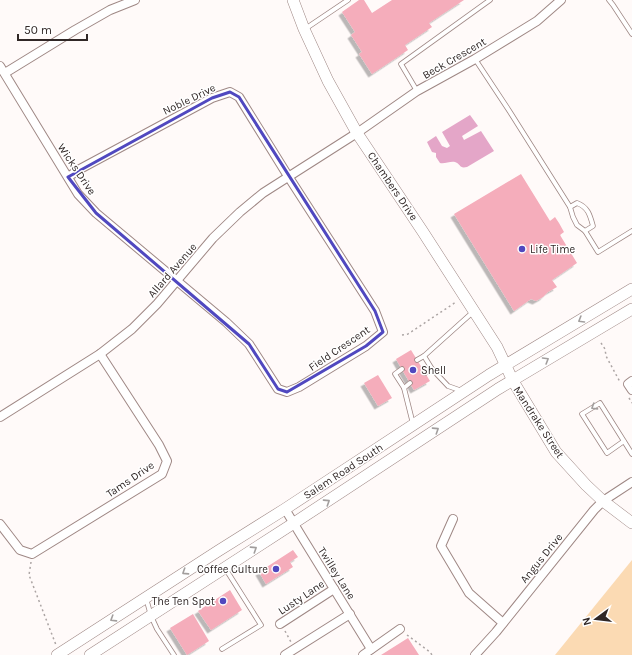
<svg xmlns="http://www.w3.org/2000/svg" width="632" height="655" viewBox="0 0 632 655" font-family="Karla,sans-serif">
<defs>
<filter id="shadow"><feDropShadow dx="-3.5" dy="3.5" stdDeviation="0" flood-color="#0004"/></filter>
</defs>
<rect width="100%" height="100%" fill="#fffaf9"/>
<!-- green -->
<polygon fill="#fbdab3" points="632,560 632,655 555,655"/>
<!-- water -->
<path fill="#e4a6c8" d="M470,115L478,126L462,136L464,140L481,131L494,151L467,167C459,169 461,164 455,162C450,161 445,164 440,163L436,157V153L432,152L427,142L436,136L442,146L447,148L450,146L442,132Z"/>
<!-- building -->
<g fill="#f5adbb" filter="url(#shadow)">
<polygon points="359,0 364,0 372,13 392,0 464,0 429,23 432,27 405,45 408,50 372,74 359,54 362,52 351,35 355,32 342,12"/>
<polygon points="521,174 550,221 555,217 559,223 564,232 560,235 577,263 552,280 557,287 548,292 543,297 536,301 531,299 514,311 454,214"/>
<polygon points="411,350 430,381 414,390 396,359"/>
<polygon points="378,375 392,398 378,406 364,383"/>
<polygon points="293,550 298,557 290,562 293,567 266,584 259,572"/>
<polygon points="230,590 242,610 211,630 198,611"/>
<polygon points="193,614 209,641 187,655 170,628"/>
<polygon points="408,638 419,655 381,655"/>
</g>
<g fill="none" stroke-linecap="round" stroke-linejoin="round">
<defs>
<g id="lane">
<polyline points="609,0 613,5 632,34"/>
<polyline points="305,29 348,0"/>
<polyline points="475,59 510,112 570,207 573,217 577,225 585,231 598,252 632,231"/>
<polyline points="417,91 401,64 490,0"/>
<path d="M570,207L577,203C588,207 590,215 593,226L585,231"/>
<polyline points="424,356 473,312"/>
<polyline points="417,360 424,356 432,369"/>
<polyline points="402,369 395,374 404,388"/>
<polyline points="425,373 432,369 448,386 462,391"/>
<polyline points="410,383 404,388 413,424"/>
<polyline points="624,441 607,453 582,414 600,403 632,454"/>
<polyline points="146,598 151,616 157,629 174,655"/>
<polyline points="222,649 261,625 225,568"/>
</g>
<g id="street">
<polyline points="0,66 78,194 96,213 226,322 249,344 278,389 287,392 299,387 366,346 383,332 375,311 288,176 239,97 230,92 212,98 80,169 68,177"/>
<polyline points="5,73 75,30 110,10 135,0"/>
<polyline points="632,381 628,384 632,390"/>
<polyline points="0,417 100,354 132,329 157,304 213,238 240,212 263,193 299,170 357,133 417,91 475,59 537,21 561,0"/>
<polyline points="285,509 302,537 371,649"/>
<polyline points="453,519 441,546 469,593 503,623"/>
<polyline points="0,524 20,550 32,554 162,474 167,461 159,445 100,354"/>
<polyline points="280,624 334,589"/>
<polyline points="285,655 350,614"/>
<polyline points="363,655 400,629"/>
<polyline points="475,655 496,632 594,510 603,501 632,482"/>
</g>
<g id="secondary">
<polyline points="293,0 304,29 328,81 357,133 423,232 497,347 513,381 556,452 586,485 603,501 632,523"/>
<polyline points="57,655 218,551 285,509 489,375 632,289"/>
<polyline points="90,655 294,523 498,389 632,309"/>
</g>
</defs>
<!-- lane casing -->
<use href="#lane" stroke="#9f8885" stroke-width="5.5"/>
<!-- street casing -->
<use href="#street" stroke="#9f8885" stroke-width="10"/>
<!-- secondary casing -->
<use href="#secondary" stroke="#9f8885" stroke-width="12"/>
<!-- path -->
<g stroke="#aca5a4" stroke-width="1.5" stroke-dasharray="2 3" stroke-linecap="butt">
<polyline points="402,335 408,334 456,302"/>
<polyline points="601,343 605,349 606,356 620,382"/>
<polyline points="629,398 632,403"/>
<polyline points="31,562 29,575 56,645"/>
<polyline points="285,631 291,642"/>
<polyline points="407,635 430,652 432,655"/>
</g>
<!-- lane -->
<use href="#lane" stroke="#fff" stroke-width="4"/>
<!-- street -->
<use href="#street" stroke="#fff" stroke-width="8"/>
<!-- secondary -->
<use href="#secondary" stroke="#fff" stroke-width="11"/>
</g>
<!-- one-way arrows -->
<defs><path id="oneway-chevron" d="M-2-3.5L2.5 0L-2 3.5" fill="none" stroke-width="1.6" stroke-linecap="round" stroke-linejoin="round"/></defs>
<g stroke="#a29e9d">
<use href="#oneway-chevron" transform="translate(581 320) rotate(149)"/>
<use href="#oneway-chevron" transform="translate(546 360) rotate(-31)"/>
<use href="#oneway-chevron" transform="translate(594 407) rotate(148)"/>
<use href="#oneway-chevron" transform="translate(436 430) rotate(-33)"/>
<use href="#oneway-chevron" transform="translate(327 502) rotate(-33)"/>
<use href="#oneway-chevron" transform="translate(254 549) rotate(-33)"/>
<use href="#oneway-chevron" transform="translate(185 572) rotate(147)"/>
<use href="#oneway-chevron" transform="translate(113 619) rotate(148)"/>
</g>
<!-- marked area -->
<path fill="none" stroke="#5048bf" stroke-width="3" stroke-linejoin="round" d="M230,92L239,97L375,311L383,332L366,346L287,392L278,389L249,344L96,213L68,177L212,98Z"/>
<!-- markers -->
<g fill="#5048bf" stroke="#fff" stroke-width="1.5">
<circle cx="522" cy="249" r="4"/>
<circle cx="413" cy="370" r="4"/>
<circle cx="276" cy="569" r="4"/>
<circle cx="223" cy="601" r="4"/>
</g>
<g text-anchor="middle" stroke-width="3" stroke-linejoin="round" paint-order="stroke">
<!-- street labels -->
<g font-size="11" fill="#302726" stroke="#fff">
<text transform="translate(454 58) rotate(-30)" y="4">Beck Crescent</text>
<text transform="translate(189 99) rotate(-26)" y="4">Noble Drive</text>
<text transform="translate(77 169) rotate(56)" y="4">Wicks Drive</text>
<text transform="translate(393 186) rotate(56)" y="4">Chambers Drive</text>
<text transform="translate(172 270) rotate(-49)" y="4">Allard Avenue</text>
<text transform="translate(339 348) rotate(-34)" y="4">Field Crescent</text>
<text transform="translate(539 422) rotate(57)" y="4">Mandrake Street</text>
<text transform="translate(343 471) rotate(-33)" y="4">Salem Road South</text>
<text transform="translate(130 479) rotate(-34)" y="4">Tams Drive</text>
<text transform="translate(541 558) rotate(-51)" y="4">Angus Drive</text>
<text transform="translate(337 573) rotate(58)" y="4">Twilley Lane</text>
<text transform="translate(301 597) rotate(-34)" y="4">Lusty Lane</text>
</g>
<!-- poi labels -->
<g font-size="11" fill="#302726" stroke="#fff" text-anchor="start">
<text x="530" y="253">Life Time</text>
<text x="421" y="374">Shell</text>
<text x="268" y="573" text-anchor="end">Coffee Culture</text>
<text x="215" y="605" text-anchor="end">The Ten Spot</text>
</g>
</g>
<!-- north arrow -->
<g transform="translate(596 619) rotate(255)" stroke="#ffffff" stroke-width="3" paint-order="stroke">
<path d="M0-3L7 15L0 10L-7 15Z" fill="#302726"/>
<text y="-6" font-size="11" font-weight="bold" text-anchor="middle" fill="#302726">N</text>
</g>
<!-- scale -->
<path d="M18 34v6h69v-6" fill="none" stroke="#302726" stroke-width="2"/>
<text x="24" y="34" font-size="12" fill="#302726" stroke="#ffffff" stroke-width="3" paint-order="stroke">50 m</text>
</svg>
